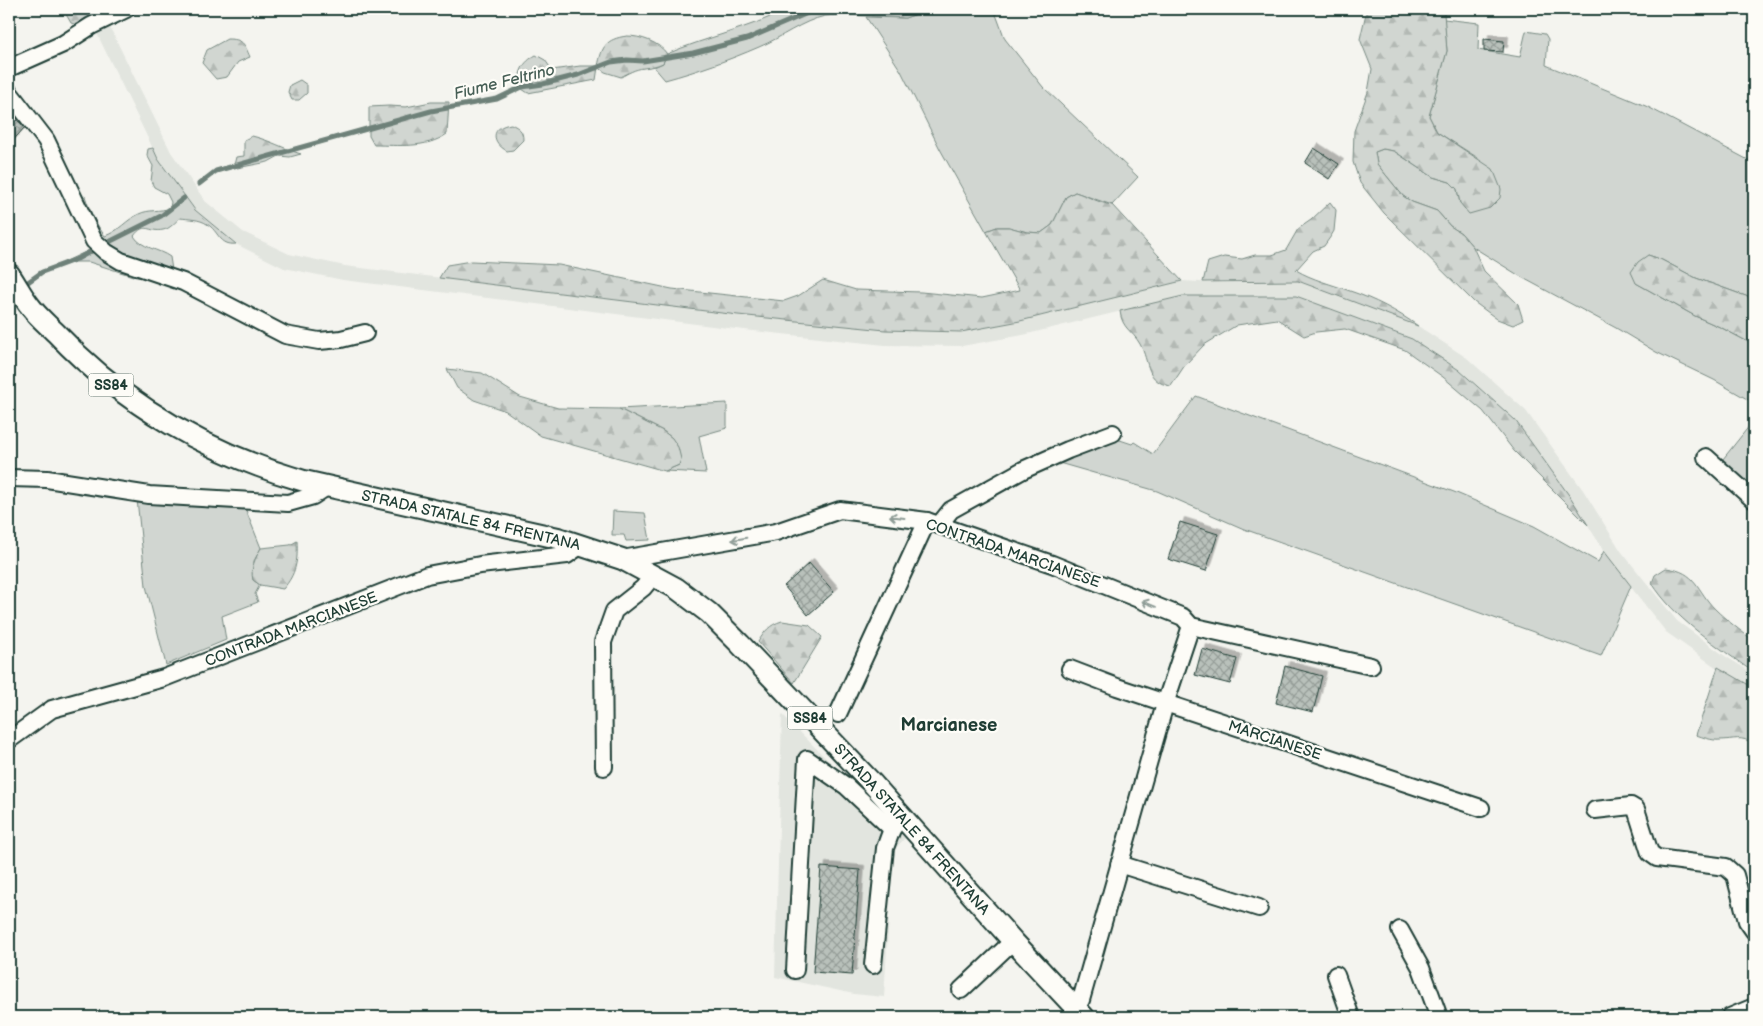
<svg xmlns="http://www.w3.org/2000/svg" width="1763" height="1026" viewBox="0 0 1763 1026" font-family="'Balsamiq Sans',sans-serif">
<defs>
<pattern id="forest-firs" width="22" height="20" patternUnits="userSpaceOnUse" patternTransform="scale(1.25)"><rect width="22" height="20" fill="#d1d6d1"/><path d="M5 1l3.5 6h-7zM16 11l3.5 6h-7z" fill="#b3b9b4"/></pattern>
<pattern id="building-cross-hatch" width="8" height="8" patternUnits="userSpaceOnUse" patternTransform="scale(1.25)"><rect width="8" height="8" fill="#b9c1bb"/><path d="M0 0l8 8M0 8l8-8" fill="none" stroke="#969e99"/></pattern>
<filter id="shadow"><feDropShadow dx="4.5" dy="-4.5" stdDeviation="0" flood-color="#0004"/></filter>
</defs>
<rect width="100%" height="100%" fill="#f4f4ef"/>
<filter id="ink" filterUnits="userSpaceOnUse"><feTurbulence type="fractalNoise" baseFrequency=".02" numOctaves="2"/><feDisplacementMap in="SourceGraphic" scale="10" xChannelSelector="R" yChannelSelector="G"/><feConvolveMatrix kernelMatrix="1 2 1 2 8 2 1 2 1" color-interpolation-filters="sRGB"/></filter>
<g filter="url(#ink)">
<!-- built -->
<g fill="#e2e5df">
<polygon points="85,9 101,9 171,152 205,201 243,232 289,254 345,266 738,315 961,332 1020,321 1182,281 1219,283 1298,281 1418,326 1467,358 1526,411 1583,490 1621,551 1677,621 1725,656 1754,674 1754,691 1717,668 1666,632 1609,559 1571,498 1515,420 1459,370 1412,339 1296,296 1183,296 1023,335 962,346 885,345 736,329 343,280 284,268 236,244 195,210 158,159"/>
<polygon points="782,714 905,838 893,851 884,997 854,994 775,977"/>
</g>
<!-- green -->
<g fill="#d1d6d1" stroke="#788a82">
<path d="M787,9H845L848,15C841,16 832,15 825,16C802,21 781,38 759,47C729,60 698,71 665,80L654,67L663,63L667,54C706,37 749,29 787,9Z"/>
<polygon points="931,9 994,9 1005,39 1043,87 1138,177 1112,205 1075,192 1066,197 1052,225 1041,233 1027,232 1008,227 997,227 986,231 940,149 901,71 866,17 905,18"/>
<polygon points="1444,19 1479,23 1478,50 1520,57 1526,31 1545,34 1548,39 1546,65 1648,107 1754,163 1754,299 1696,278 1660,259 1648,255 1636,283 1695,316 1722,328 1754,345 1754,403 1714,380 1656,352 1616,328 1523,278 1473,247 1461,233 1450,226 1437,211 1412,202 1403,196 1377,164 1375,152 1383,149 1394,151 1433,177 1450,182 1457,189 1460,203 1478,158 1437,132 1429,116 1447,51"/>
<path d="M153,148L158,159L195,210L236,244C219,246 219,231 207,224C200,219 188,219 180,218C175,222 170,229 163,230C149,233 145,221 134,236C141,248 159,249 170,257L172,270L130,259L99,239L79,200L85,196C90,212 96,224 105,236C119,231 126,220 139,214C149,209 160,212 170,208L171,202L167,194L154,187L151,181L153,166L147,155L148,149Z"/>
<polygon points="94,248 157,279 136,277 89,262 64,262"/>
<polygon points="1196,396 1454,492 1534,526 1598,562 1604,551 1631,586 1601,656 1244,529 1157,491 1059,463 1114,438 1132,444 1134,442 1153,454"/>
<polygon points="727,403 727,428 699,436 706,473 665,471 679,465 672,438 663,431 619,409"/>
<polygon points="1754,420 1754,495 1719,464"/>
<polygon points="137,499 245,508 261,548 254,561 253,580 260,585 255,594 258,602 222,616 226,640 166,665 146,586"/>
<polygon points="613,511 645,513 650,540 626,541 624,535 612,535"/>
</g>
<!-- forest -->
<g fill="url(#forest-firs)" stroke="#788a82">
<polygon points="63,9 85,9 89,18 78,25 71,23"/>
<polygon points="845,9 931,9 905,18 848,15"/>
<polygon points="1367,9 1445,9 1444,13 1447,51 1429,116 1437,132 1493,169 1501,189 1500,198 1490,208 1469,214 1460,203 1457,189 1450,182 1433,177 1394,151 1383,149 1375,152 1377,164 1403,196 1412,202 1437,211 1450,226 1461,233 1473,247 1484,271 1518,304 1523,320 1513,325 1497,319 1474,302 1384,213 1360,183 1353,162 1354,131 1368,92 1372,69 1360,39"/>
<path d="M627,36C640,36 659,42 667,54L663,63C656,66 651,67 644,68C635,69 628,73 621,77L605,72L598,67L596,80L528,93L519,87C519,71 522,63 536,55L545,60L552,70L580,66H598C602,47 605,39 627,36Z"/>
<path d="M227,39C243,39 244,43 250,57L238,62L227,77L216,79L202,63L207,50Z"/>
<polygon points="300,80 307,85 307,93 299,100 292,100 288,92 290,85"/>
<path d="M431,102H449L447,134C426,149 398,145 374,145L369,136V107L389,106L406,107Z"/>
<path d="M511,124C519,128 523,130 523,140L513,150L507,151C491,142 490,127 511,124Z"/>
<path d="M252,136C269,140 285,149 301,154L290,157L279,156L268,162L237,168L234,165L236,157L244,156V140Z"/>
<path d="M1075,192C1088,196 1099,203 1112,205L1182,281L1020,321L961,332L885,330L738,315L439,278L447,265L471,261L559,265L672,289L784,301L798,296L823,280L856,290L921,292L982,298L1020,290L986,231L997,227H1009L1027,232L1041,233L1052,225L1066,197Z"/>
<path d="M1330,202L1336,210L1334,231L1331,236L1324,246L1313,251L1296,270C1313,280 1331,284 1350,291C1374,299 1397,311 1418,326L1298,281L1203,282L1208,262L1224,257L1242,259L1255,255H1272L1286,250L1298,229L1311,220Z"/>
<polygon points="1648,255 1660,259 1696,278 1754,299 1754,345 1722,328 1695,316 1636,283 1631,272 1638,262"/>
<path d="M1183,296H1296L1412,339L1459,370L1515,420L1571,498L1588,525L1514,451L1483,411L1443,377L1405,350L1345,329L1316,332L1304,336L1277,319L1237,325L1204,345L1185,365L1171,386C1145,382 1150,362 1140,344C1132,330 1122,329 1120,311Z"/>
<polygon points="447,369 482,373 520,397 558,408 619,409 663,431 672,438 678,447 681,459 679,465 665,471 541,436 506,411 474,400 457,388"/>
<path d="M297,541C298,561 296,574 283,589L260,585L253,580C250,568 255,559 261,548L290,545Z"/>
<path d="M1666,568C1698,572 1696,590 1715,609C1726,620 1741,631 1754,641V671L1746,667C1712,642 1675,619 1652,583L1655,575Z"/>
<path d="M782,621L809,625L822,637L794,683L758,642C765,631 769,625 782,621Z"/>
<path d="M1718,667L1754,688V744C1741,735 1734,740 1720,740C1712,741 1703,737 1696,735Z"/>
</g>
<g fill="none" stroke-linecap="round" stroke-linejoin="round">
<!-- stream -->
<g stroke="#6e8179" stroke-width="5">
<polyline points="199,184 216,171 431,111 497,99 522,87 543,84 578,75 611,62 627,60 643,61 693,53 747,39 817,9"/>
<polyline points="105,244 161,216 184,198"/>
<polyline points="21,287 42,272 77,259 97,248"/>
</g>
</g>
<!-- building -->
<g fill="url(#building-cross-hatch)" stroke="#1f3d34" filter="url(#shadow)">
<polygon points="1484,39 1504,41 1503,52 1484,51"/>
<polygon points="9,113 25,127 9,145"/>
<polygon points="1314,148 1339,164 1329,179 1305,163"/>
<polygon points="1180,522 1218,534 1206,571 1168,559"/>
<polygon points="809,563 834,592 808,615 784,586"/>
<polygon points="1202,649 1237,659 1230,684 1195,675"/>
<polygon points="1285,666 1322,676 1313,712 1276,703"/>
<polygon points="821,867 860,870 852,975 813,972"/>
</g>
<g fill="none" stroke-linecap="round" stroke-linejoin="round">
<defs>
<g id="minor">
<polyline points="9,68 63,44 91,26 126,9"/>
<polyline points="9,92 46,140 94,241 106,252 121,261 183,282 285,335 319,341 341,339 365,333"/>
<polyline points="1706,457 1754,500"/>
<polyline points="9,478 47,479 149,495 288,503 313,496 328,486"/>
<polyline points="939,525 951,510 1023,470 1068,450 1113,433"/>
<polyline points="622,559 776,532 840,510 927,521 1052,564 1183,617 1191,626 1371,666"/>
<polyline points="1070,669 1117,687 1481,808"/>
<polyline points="838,714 927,521"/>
<polyline points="9,740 52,709 164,678 427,575 480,565 567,555 581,545"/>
<polyline points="604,767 603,642 614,611 643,588 654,575"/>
<polyline points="1595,810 1631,806 1636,809 1650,853 1657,858 1726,867 1735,875 1747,921 1754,931"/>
<polyline points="1119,864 1259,908"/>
<polyline points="1400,930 1421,968 1439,1017"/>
<polyline points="873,965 885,848 892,829 899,820"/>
<polyline points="795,970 807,759 846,786 892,829"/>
<polyline points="1336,975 1351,1017"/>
<polyline points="961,990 1013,941"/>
<polyline points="1074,1007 1081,1000 1165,704 1191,626"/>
<polyline points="1730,1017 1754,1007"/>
</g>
<path id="major" d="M9,274C16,284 22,296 30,306C37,316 47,324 56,333C124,405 210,454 304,481L558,538L622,559L676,588L709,613L740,644L872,783L1013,941L1084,1017"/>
</defs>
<!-- minor casing -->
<use href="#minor" stroke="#1f3d34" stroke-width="20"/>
<!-- major casing -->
<use href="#major" stroke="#1f3d34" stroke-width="24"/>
<!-- minor -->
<use href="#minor" stroke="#fdfcf7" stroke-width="16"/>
<!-- major -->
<use href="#major" stroke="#fdfcf7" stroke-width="20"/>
</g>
<!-- one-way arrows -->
<defs><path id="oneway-shaft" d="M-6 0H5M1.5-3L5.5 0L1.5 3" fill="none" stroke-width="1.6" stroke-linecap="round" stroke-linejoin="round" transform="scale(1.25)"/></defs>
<g stroke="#8e9c96">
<use href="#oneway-shaft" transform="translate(897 517) rotate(-173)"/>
<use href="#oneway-shaft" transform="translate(739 539) rotate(170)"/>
<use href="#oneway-shaft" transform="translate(1149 604) rotate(-158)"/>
</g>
</g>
<g text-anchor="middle" stroke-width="4.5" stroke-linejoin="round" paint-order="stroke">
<!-- shield labels -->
<g fill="#fdfcf7" stroke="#62766e" stroke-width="1">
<rect x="88.5" y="373.5" width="45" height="23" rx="4"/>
<rect x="787.5" y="706.5" width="45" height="23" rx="4"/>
</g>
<g font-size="14" font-weight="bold" fill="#1f3d34">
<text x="111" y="390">SS84</text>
<text x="810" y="723">SS84</text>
</g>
<!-- street labels -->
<g font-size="15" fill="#1f3d34" stroke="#fdfcf7">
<text transform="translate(471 520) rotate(13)" y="5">STRADA STATALE 84 FRENTANA</text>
<text transform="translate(1013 553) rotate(19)" y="5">CONTRADA MARCIANESE</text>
<text transform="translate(291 629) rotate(-21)" y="5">CONTRADA MARCIANESE</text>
<text transform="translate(1275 740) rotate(18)" y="5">MARCIANESE</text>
<text transform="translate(912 829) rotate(48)" y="5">STRADA STATALE 84 FRENTANA</text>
</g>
<!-- water labels -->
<g font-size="16" font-style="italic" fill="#475f56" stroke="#fdfcf7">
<text transform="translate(504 81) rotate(-14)" y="6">Fiume Feltrino</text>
</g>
<!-- quarter labels -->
<g font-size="18" font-weight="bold" fill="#1f3d34" stroke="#fdfcf7">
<text x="949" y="731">Marcianese</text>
</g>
</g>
<!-- margin -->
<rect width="1763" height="1026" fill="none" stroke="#fdfcf7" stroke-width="30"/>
<rect x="15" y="15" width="1733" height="996" fill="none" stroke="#1f3d34" stroke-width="2" filter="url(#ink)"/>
</svg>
